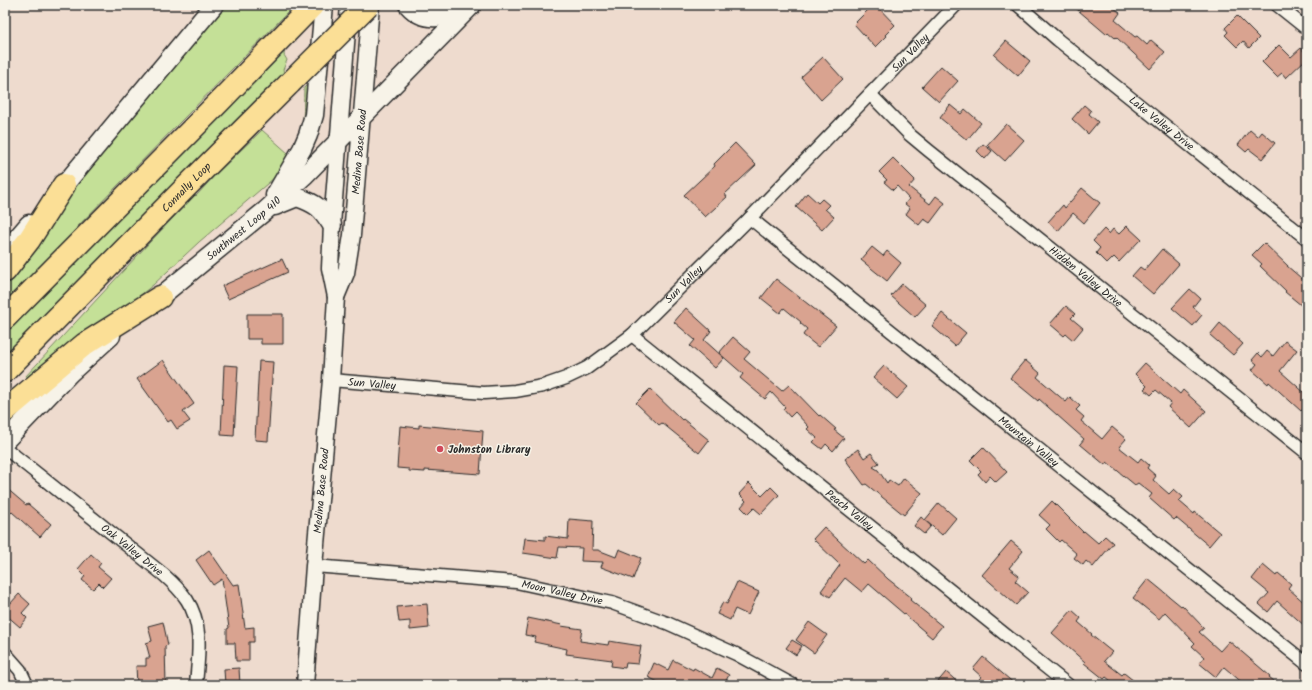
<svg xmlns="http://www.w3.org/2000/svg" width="1312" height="690" viewBox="0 0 1312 690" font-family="Kalam,sans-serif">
<rect width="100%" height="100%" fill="#eedbce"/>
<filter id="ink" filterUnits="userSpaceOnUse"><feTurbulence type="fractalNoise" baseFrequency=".025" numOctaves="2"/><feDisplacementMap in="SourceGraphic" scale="8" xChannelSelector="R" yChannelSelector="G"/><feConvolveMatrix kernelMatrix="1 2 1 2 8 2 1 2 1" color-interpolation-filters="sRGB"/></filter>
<g filter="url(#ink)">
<!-- green -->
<g fill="#c4e097" stroke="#788661">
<polygon points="228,5 288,5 291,9 76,228 77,229 5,301 5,280 70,192 189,47"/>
<polygon points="285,48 284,55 287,60 283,70 285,74 192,165 193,168 5,359 5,330 273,58"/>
<path d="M308,84L304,129L301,141L290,161L274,178L199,242L153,285L31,383L25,377L149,243L195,195L196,196L216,174L262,130L289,154C306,133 303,114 304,88Z"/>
</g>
<!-- building -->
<g fill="#d9a390" stroke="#2b2b2b">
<polygon points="873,5 876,5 895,25 885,35 886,36 875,47 854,24"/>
<polygon points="1072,5 1111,5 1120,13 1115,20 1135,37 1137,36 1147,45 1151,40 1165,52 1150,69 1116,37 1115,38 1108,32 1106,34"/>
<polygon points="1237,16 1259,38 1249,48 1243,41 1237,47 1225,35 1228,32 1225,28"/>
<polygon points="1006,41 1030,61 1018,76 994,55"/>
<polygon points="1279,45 1291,57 1301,48 1307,55 1307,58 1286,78 1282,73 1277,77 1262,62"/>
<polygon points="823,57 843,79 821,100 801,77"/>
<polygon points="941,66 958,81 939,102 922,87"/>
<polygon points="950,105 961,114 965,109 981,123 967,140 940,118"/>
<polygon points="1084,105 1091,111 1089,114 1098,122 1088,134 1072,119"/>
<polygon points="1006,124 1024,140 1005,161 987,145"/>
<polygon points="1250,130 1258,137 1262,132 1275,143 1262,159 1249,149 1246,152 1238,145"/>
<polygon points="735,143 756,165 725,194 727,197 705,217 684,195 715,166 714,164"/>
<polygon points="983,144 992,151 985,159 977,151"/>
<polygon points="893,158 915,180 909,187 930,204 936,196 945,203 930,223 924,219 919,225 906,214 910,208 905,204 909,199 897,186 893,190 884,182 887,180 879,172"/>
<polygon points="1082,188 1100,203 1084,223 1073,213 1058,231 1048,222 1063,205 1065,208"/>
<polygon points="807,193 818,203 822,199 829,205 825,209 834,217 822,230 796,207"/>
<polygon points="1127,226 1141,239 1119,262 1114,257 1107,264 1096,253 1100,248 1093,241 1104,229 1109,234 1113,229 1119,234"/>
<polygon points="1264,243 1288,266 1287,266 1307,283 1303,286 1307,290 1307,310 1285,292 1286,291 1260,266 1262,264 1252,255"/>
<polygon points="872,247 883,256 887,251 901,263 887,281 861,260"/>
<polygon points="1162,249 1179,264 1153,294 1132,276 1140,267 1144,270"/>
<polygon points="282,259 288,272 228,299 222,286"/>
<polygon points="776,279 836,326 818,347 803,335 807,329 800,323 801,322 784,308 780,313 761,298"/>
<polygon points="902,284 926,305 915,317 891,296"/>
<polygon points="1190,289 1200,298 1193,307 1202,315 1193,326 1172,308"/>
<polygon points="1066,306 1075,314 1071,318 1083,328 1073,340 1066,334 1064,336 1050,324"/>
<polygon points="686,308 711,331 704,340 724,358 715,368 690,346 695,340 674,322"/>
<polygon points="942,313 966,333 955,346 932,326"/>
<polygon points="247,314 283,314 283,344 261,344 261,339 247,339"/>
<polygon points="1220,323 1243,344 1233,355 1210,335"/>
<polygon points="733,337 750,352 744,359 782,391 789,385 819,416 820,415 836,429 834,430 844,438 833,451 826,444 822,449 813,442 817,438 807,429 809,427 795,412 790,417 783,409 785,407 771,392 765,399 740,378 743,374 719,353"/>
<polygon points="1285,341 1297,350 1280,371 1307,395 1307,405 1301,411 1269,382 1268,384 1252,370 1257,364 1252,360 1258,353 1262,357 1267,351 1273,356"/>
<polygon points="163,360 194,404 183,412 190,421 177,429 171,420 168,422 137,379"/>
<polygon points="1025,360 1040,373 1037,377 1066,402 1070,397 1080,406 1076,410 1084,417 1081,421 1102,439 1112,427 1126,439 1119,447 1138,462 1141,458 1149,465 1147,468 1156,476 1153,480 1169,494 1174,489 1183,497 1179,501 1194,514 1195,512 1220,533 1209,546 1176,518 1174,520 1149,498 1152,494 1138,483 1135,485 1107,462 1105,465 1080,444 1084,439 1039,399 1038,401 1010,378"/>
<polygon points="259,361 273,362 268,441 255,440"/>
<polygon points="1145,363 1180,394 1183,390 1206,411 1191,428 1168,407 1171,403 1156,390 1151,395 1144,389 1147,386 1135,374"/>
<polygon points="224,365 238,366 234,436 221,435"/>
<polygon points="884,366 908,387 897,399 873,378"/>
<polygon points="650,389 682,420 683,419 709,440 699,453 662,423 659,425 636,403"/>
<polygon points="419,425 483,431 480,474 425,470 425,472 409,471 409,469 397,468 400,426 419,428"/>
<polygon points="983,447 1007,472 996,482 990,476 985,482 978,474 981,471 970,460"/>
<polygon points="858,449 864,458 871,453 879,463 873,467 878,470 887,483 889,480 898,486 904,478 922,493 904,515 866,484 864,485 845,459"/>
<polygon points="749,483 762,496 771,487 779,495 761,514 754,508 748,514 741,507 746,501 739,494"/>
<polygon points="5,487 26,505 28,504 51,524 40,537 12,512 11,513 5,508"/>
<polygon points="1052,501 1083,532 1084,531 1098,543 1105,536 1113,543 1093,567 1086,561 1083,565 1074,558 1077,554 1061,540 1059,542 1046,529 1050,525 1039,515"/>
<polygon points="939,503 956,518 942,535 925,520"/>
<polygon points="921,517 931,526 924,534 914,526"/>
<polygon points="569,519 593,521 592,550 598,550 616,557 619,549 641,558 633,579 601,567 603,562 581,561 582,548 559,547 557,558 523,553 525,538 545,540 545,536 568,539"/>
<polygon points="824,527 864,564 868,560 888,579 912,598 910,600 942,626 932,638 869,584 862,592 845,578 830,597 821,591 840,565 813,539"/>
<polygon points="1011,541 1023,551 1009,568 1019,576 1015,581 1028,592 1016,605 982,575"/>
<polygon points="209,550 233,585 239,584 245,628 254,627 254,642 249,642 249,661 236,661 235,643 227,643 227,629 229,628 222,579 213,585 196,560"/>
<polygon points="91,554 101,563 98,567 111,578 103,587 99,583 93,589 82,580 85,576 78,569"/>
<polygon points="1263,565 1276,576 1278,573 1291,584 1288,588 1307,605 1307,628 1277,601 1268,612 1259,604 1269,593 1252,579"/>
<polygon points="1148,579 1181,606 1182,605 1204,628 1199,632 1220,651 1229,641 1270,676 1269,677 1279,685 1245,685 1224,667 1216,677 1199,663 1204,657 1192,646 1195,643 1165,612 1159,619 1133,598"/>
<polygon points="737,582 759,592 748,615 735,609 730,620 717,614 723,602 727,604"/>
<polygon points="19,594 30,604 22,613 27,618 20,627 5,614 5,599 10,604"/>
<polygon points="427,604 429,628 410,630 410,621 399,622 397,607"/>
<polygon points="1072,610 1081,618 1078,622 1092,634 1091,635 1112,652 1104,661 1122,675 1124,673 1139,685 1114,685 1115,684 1106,677 1104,679 1084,663 1085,662 1052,633"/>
<polygon points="528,618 562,625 561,626 582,629 580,641 608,645 609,641 641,646 638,664 626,663 625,668 611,666 612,660 566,654 567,649 534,642 536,637 525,635"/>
<polygon points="163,622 168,645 165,646 166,685 137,685 136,666 146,666 146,658 150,658 146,643 152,641 148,626"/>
<polygon points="809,622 827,635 814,653 796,640"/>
<polygon points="792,640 802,646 796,655 786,648"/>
<polygon points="983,657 1016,685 986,685 979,679 982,677 973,669"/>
<polygon points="673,660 693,670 694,668 712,678 717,668 729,675 724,684 726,685 664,685 648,677 654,663 668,670"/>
<polygon points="239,668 240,685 225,685 224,669"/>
<polygon points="946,672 961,685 935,685"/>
</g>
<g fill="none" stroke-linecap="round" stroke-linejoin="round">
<defs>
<g id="minor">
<path id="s1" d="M1018,5L1058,40L1307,239"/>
<polyline points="1277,5 1307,29"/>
<path id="s2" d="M870,94L910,135L928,150L1307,453"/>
<path id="s3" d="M750,218L1307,664"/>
<path id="s4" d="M632,335L1068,685"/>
<path id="s5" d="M331,380L484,393L515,391L543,386L566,378L587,368L632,335L750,218L956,5"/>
<path id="s6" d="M5,448L164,575C173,583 181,591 187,600C204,626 198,657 196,685"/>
<path id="s7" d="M314,566L516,582L612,603L667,623L736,654L793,685"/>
<polyline points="5,653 20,670 27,685"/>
</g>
<g id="tertiary">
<path id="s8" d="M336,297L346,273L352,235L371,5"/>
<path id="s9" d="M305,685L314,566L331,380L336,297L330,268L332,225L349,5"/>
</g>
<g id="secondary">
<path d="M408,5C425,24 445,18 465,7"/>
<polyline points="56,195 214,5"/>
<polyline points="275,195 302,149 308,135 314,115 324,5"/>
<path d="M275,206L297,197C317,204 321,208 332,225"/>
<polyline points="5,252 29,224"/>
<path id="s10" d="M150,305L265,211L305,175L472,5"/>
<polyline points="5,441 70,373 111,336"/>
</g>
<g id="motorway">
<polyline points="5,271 29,240 64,185"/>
<polyline points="5,318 219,102 313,5"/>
<path id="s11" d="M5,371L186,187L290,83"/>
<polyline points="5,411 85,344 160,297"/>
</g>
</defs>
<!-- minor casing -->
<use href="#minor" stroke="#2b2b2b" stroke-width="15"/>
<!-- tertiary casing -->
<use href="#tertiary" stroke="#2b2b2b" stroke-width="19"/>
<!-- secondary casing -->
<use href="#secondary" stroke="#2b2b2b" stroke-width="21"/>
<!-- motorway casing -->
<use href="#motorway" stroke="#2b2b2b" stroke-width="25"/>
<!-- minor -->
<use href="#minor" stroke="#f7f3e8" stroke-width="12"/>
<!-- tertiary -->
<use href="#tertiary" stroke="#f7f3e8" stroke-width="16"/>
<!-- secondary -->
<use href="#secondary" stroke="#f7f3e8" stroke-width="18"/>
<!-- motorway -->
<use href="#motorway" stroke="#fbdf96" stroke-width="22"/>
<defs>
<polyline id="motorway-bridge" points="290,83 368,5"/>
</defs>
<!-- motorway-bridge casing -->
<use href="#motorway-bridge" stroke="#2b2b2b" stroke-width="25" stroke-linecap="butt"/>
<!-- motorway-bridge -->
<use href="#motorway-bridge" stroke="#fbdf96" stroke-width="22"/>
</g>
</g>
<!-- markers -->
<circle fill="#d1495b" stroke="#f7f3e8" stroke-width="1.5" cx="440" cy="449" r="4"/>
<g text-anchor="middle" stroke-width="3" stroke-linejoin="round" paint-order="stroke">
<!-- street labels -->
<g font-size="11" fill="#2b2b2b" stroke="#f7f3e8">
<text dy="4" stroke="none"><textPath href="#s5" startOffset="713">Sun Valley</textPath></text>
<text dy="4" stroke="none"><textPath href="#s1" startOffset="186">Lake Valley Drive</textPath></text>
<text dy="4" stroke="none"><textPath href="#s8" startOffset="148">Medina Base Road</textPath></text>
<text dy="4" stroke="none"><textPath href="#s11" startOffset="258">Connally Loop</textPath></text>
<text dy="4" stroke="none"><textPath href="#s10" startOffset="121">Southwest Loop 410</textPath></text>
<text dy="4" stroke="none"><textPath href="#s2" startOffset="283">Hidden Valley Drive</textPath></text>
<text dy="4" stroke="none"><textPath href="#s5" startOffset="389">Sun Valley</textPath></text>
<text dy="4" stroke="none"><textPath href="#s5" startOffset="41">Sun Valley</textPath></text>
<text dy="4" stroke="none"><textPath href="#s3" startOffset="357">Mountain Valley</textPath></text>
<text dy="4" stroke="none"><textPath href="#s9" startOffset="195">Medina Base Road</textPath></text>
<text dy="4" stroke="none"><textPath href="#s4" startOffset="279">Peach Valley</textPath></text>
<text dy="4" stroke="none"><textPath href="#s6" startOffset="163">Oak Valley Drive</textPath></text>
<text dy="4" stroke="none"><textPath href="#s7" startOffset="250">Moon Valley Drive</textPath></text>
</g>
<!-- poi labels -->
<g font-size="11" font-weight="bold" fill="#2b2b2b" stroke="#f7f3e8" text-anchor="start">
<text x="448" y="453">Johnston Library</text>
</g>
</g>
<!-- margin -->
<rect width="1312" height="690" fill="none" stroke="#f7f3e8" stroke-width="20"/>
<rect x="10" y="10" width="1292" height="670" fill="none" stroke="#2b2b2b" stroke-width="1.5" filter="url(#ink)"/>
</svg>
